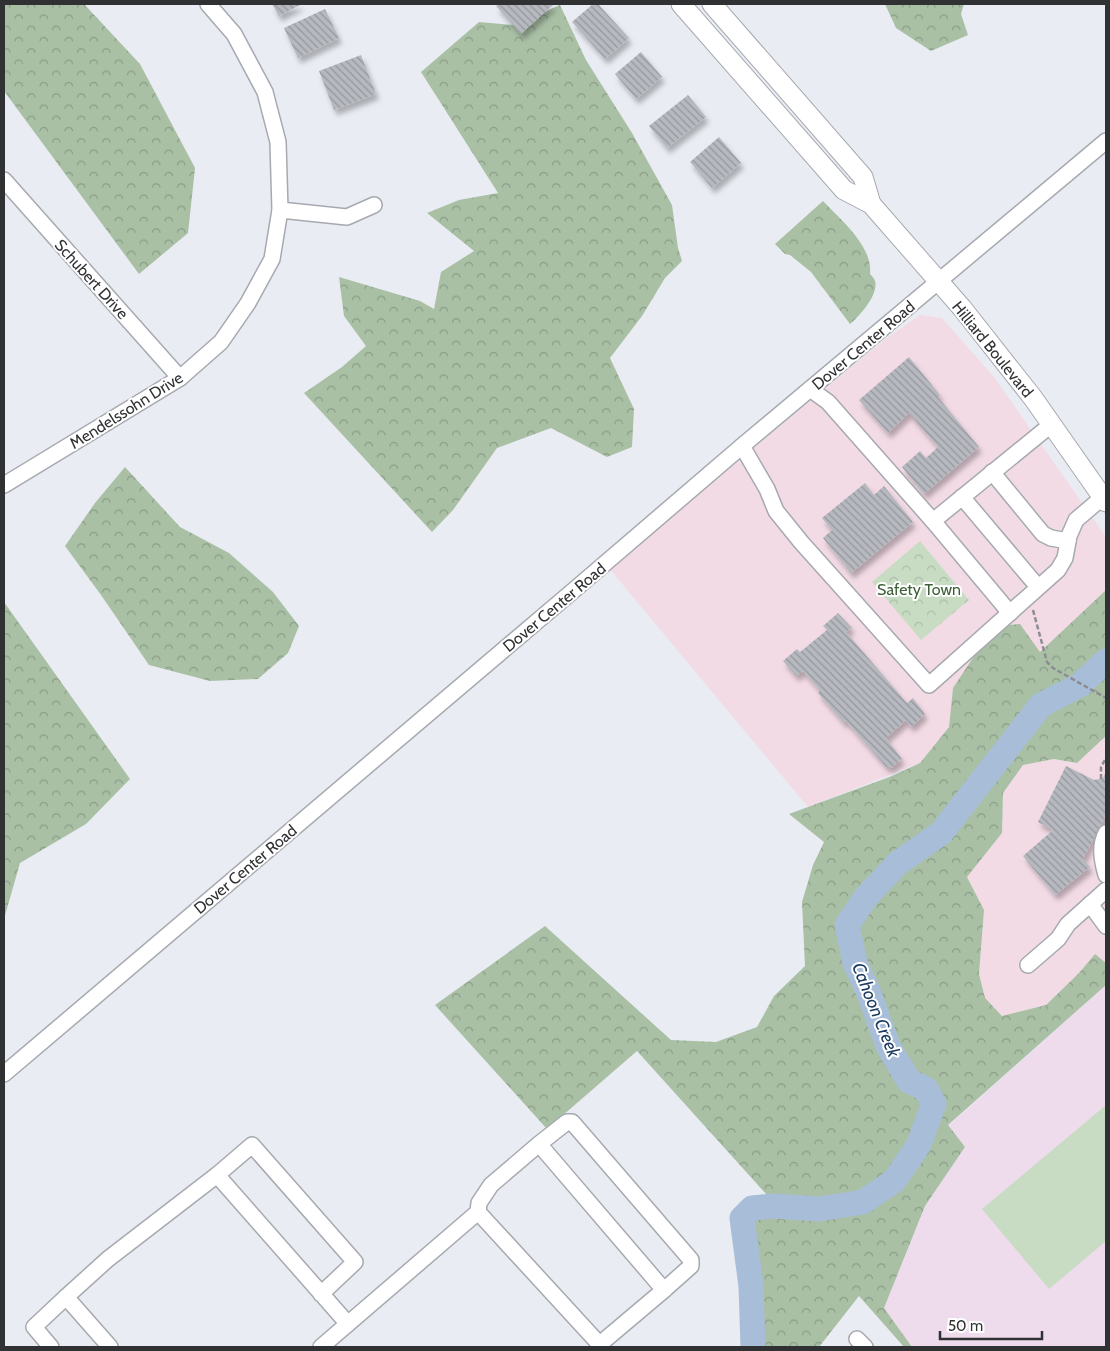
<svg xmlns="http://www.w3.org/2000/svg" width="1110" height="1351" viewBox="0 0 1110 1351" font-family="Cabin,sans-serif">
<defs>
<pattern id="forest-crowns" width="20" height="18" patternUnits="userSpaceOnUse" patternTransform="scale(1.25)"><rect width="20" height="18" fill="#a9c0a5"/><path d="M2 6a3 3 0 1 1 6 0M12 15a3 3 0 1 1 6 0" fill="none" stroke="#8a9d87"/></pattern>
<pattern id="park-crowns" width="20" height="18" patternUnits="userSpaceOnUse" patternTransform="scale(1.25)"><rect width="20" height="18" fill="#c7dcc3"/><path d="M2 6a3 3 0 1 1 6 0M12 15a3 3 0 1 1 6 0" fill="none" stroke="#abbda8"/></pattern>
<pattern id="building-back-hatch" width="6" height="6" patternUnits="userSpaceOnUse" patternTransform="scale(1.25)"><rect width="6" height="6" fill="#b7b9c0"/><path d="M-1 5l2 2M0 0l6 6M5-1l2 2" fill="none" stroke="#95979d"/></pattern>
<filter id="shadow"><feDropShadow dx="3" dy="5.5" stdDeviation="2.5" flood-color="#0004"/></filter>
</defs>
<rect width="100%" height="100%" fill="#e9ecf3"/>
<!-- commercial -->
<g fill="#f3dbe5">
<polygon points="920,315 942,318 994,377 1106,537 1106,591 1040,652 953,688 949,727 920,763 808,807 609,568 884,340"/>
<polygon points="1106,736 1106,976 1095,954 1079,973 1046,1005 1003,1016 985,999 979,974 984,910 967,877 1002,833 1003,793 1023,765 1054,759 1077,763"/>
</g>
<!-- education -->
<polygon fill="#eedced" points="1106,985 1106,1347 912,1347 884,1308 925,1206 965,1147 948,1126"/>
<!-- forest -->
<g fill="url(#forest-crowns)">
<polygon points="4,4 84,4 140,64 195,168 188,233 139,274 4,91"/>
<polygon points="885,4 964,4 961,14 968,35 931,51 896,28"/>
<polygon points="560,5 586,60 632,133 672,205 678,248 682,261 665,278 642,316 610,358 634,409 632,447 607,457 551,428 497,448 453,510 432,532 304,393 342,367 366,346 344,316 339,277 420,301 434,309 441,272 474,251 427,213 459,200 498,193 421,72 479,22 513,25"/>
<path d="M823,201C841,220 873,246 870,274C872,276 874,278 875,281C879,294 860,316 850,324L811,272L790,255L785,254L775,244Z"/>
<polygon points="125,467 180,527 229,553 273,592 299,626 288,653 258,679 210,681 149,665 101,595 65,546 95,503"/>
<polygon points="1106,590 1106,736 1077,763 1054,759 1023,765 1003,793 1002,833 967,877 984,910 979,974 985,998 1002,1016 1046,1005 1079,973 1095,954 1106,963 1106,985 948,1125 965,1147 925,1206 884,1308 912,1347 904,1347 859,1296 819,1347 753,1347 751,1286 742,1218 767,1195 637,1051 547,1129 435,1005 545,926 671,1040 716,1042 757,1027 774,996 805,966 802,902 813,865 824,842 789,814 892,776 920,763 949,727 953,688 994,626 1020,624 1040,652"/>
<polygon points="4,602 130,779 86,824 20,863 4,919"/>
</g>
<!-- park -->
<polygon fill="url(#park-crowns)" points="920,541 969,600 921,640 872,582"/>
<!-- pitch -->
<polygon fill="#c7dcc3" points="1106,1105 1106,1241 1049,1289 982,1209"/>
<g fill="none" stroke-linecap="round" stroke-linejoin="round">
<!-- river -->
<polyline stroke="#a8bdd8" stroke-width="25" points="753,1347 751,1286 742,1218 752,1208 773,1206 819,1209 863,1202 894,1181 918,1146 934,1104 926,1089 909,1081 888,1046 868,991 855,963 847,925 866,897 898,863 941,833 1041,705 1080,685 1106,661"/>
</g>
<!-- building -->
<g fill="url(#building-back-hatch)" filter="url(#shadow)">
<polygon points="272,4 302,4 279,16"/>
<polygon points="499,4 554,4 521,34 496,6"/>
<polygon points="593,4 598,4 629,38 605,59 572,22"/>
<polygon points="325,9 339,38 298,58 284,28"/>
<polygon points="641,52 662,77 636,99 615,74"/>
<polygon points="361,55 376,94 334,110 319,71"/>
<polygon points="688,95 706,117 667,148 649,126"/>
<polygon points="719,137 741,163 712,188 690,162"/>
<polygon points="909,357 940,395 938,397 979,447 924,494 902,467 920,451 926,458 938,447 909,413 888,433 859,400"/>
<polygon points="865,483 874,495 884,486 913,522 851,573 823,538 832,530 822,518"/>
<polygon points="838,613 852,628 846,632 907,703 913,698 925,714 911,727 906,720 886,738 902,759 891,768 889,766 887,768 846,721 844,723 818,693 820,690 803,671 796,676 783,661 797,649 800,652 827,630 823,626"/>
<polygon points="1066,766 1094,780 1103,778 1106,772 1106,815 1083,859 1090,867 1055,895 1023,856 1053,830 1038,822"/>
</g>
<g fill="none" stroke-linecap="round" stroke-linejoin="round">
<defs>
<g id="minor">
<polyline points="4,180 180,378"/>
<polyline points="280,210 347,217 374,205"/>
<polyline points="810,389 828,402 933,521"/>
<polyline points="742,446 767,489 776,511 801,542 929,685 1058,570 1065,558 1069,536 1076,520 1103,497"/>
<polyline points="992,472 1043,534 1051,538 1068,541"/>
<polyline points="4,485 180,378 221,342 248,303 272,259 280,210 278,142 265,92 234,34 208,4"/>
<polyline points="962,497 1038,587"/>
<polyline points="1010,613 933,521 1052,424"/>
<path d="M1106,833C1099,846 1102,861 1106,875"/>
<polyline points="1090,904 1106,926"/>
<polyline points="1028,965 1058,939 1068,924 1106,890"/>
<polyline points="4,1074 574,590 742,446 1106,141"/>
<polyline points="478,1212 602,1347"/>
<polyline points="321,1294 355,1262 252,1145 217,1175 348,1324"/>
<polyline points="66,1297 108,1259 217,1175"/>
<polyline points="857,1339 865,1347"/>
<polyline points="600,1344 664,1290"/>
<polyline points="51,1347 34,1327 66,1297 110,1347"/>
<polyline points="321,1347 478,1212 479,1203 491,1185 539,1144 567,1122 572,1122 691,1260 691,1266 664,1290 539,1144"/>
</g>
<g id="major">
<polyline points="681,4 844,190 871,204 962,308 1033,398 1106,502"/>
<polyline points="712,4 863,177 871,204"/>
</g>
</defs>
<!-- minor casing -->
<use href="#minor" stroke="#a7a9b0" stroke-width="18"/>
<!-- major casing -->
<use href="#major" stroke="#a7a9b0" stroke-width="21"/>
<!-- path -->
<g stroke="#8b8d92" stroke-width="2.5" stroke-dasharray="5 2.5" stroke-linecap="butt">
<polyline points="1033,610 1047,662 1053,668 1106,698"/>
<polyline points="1101,779 1101,767 1106,758"/>
</g>
<!-- minor -->
<use href="#minor" stroke="#fff" stroke-width="15"/>
<!-- major -->
<use href="#major" stroke="#fff" stroke-width="19"/>
</g>
<g text-anchor="middle" stroke-width="4" stroke-linejoin="round" paint-order="stroke">
<!-- street labels -->
<g font-size="16" fill="#303133" stroke="#fff">
<text transform="translate(92 279) rotate(48)" y="6">Schubert Drive</text>
<text transform="translate(863 345) rotate(-40)" y="6">Dover Center Road</text>
<text transform="translate(993 349) rotate(51)" y="6">Hilliard Boulevard</text>
<text transform="translate(126 410) rotate(-32)" y="6">Mendelssohn Drive</text>
<text transform="translate(554 607) rotate(-40)" y="6">Dover Center Road</text>
<text transform="translate(245 869) rotate(-40)" y="6">Dover Center Road</text>
</g>
<!-- park labels -->
<g font-size="16" fill="#3d5f37" stroke="#fff">
<text x="919" y="595">Safety Town</text>
</g>
<!-- water labels -->
<g font-size="18" font-style="italic" fill="#1d3c61" stroke="#fff">
<text transform="translate(876 1010) rotate(68)" y="6">Cahoon Creek</text>
</g>
</g>
<!-- border -->
<rect width="1110" height="1351" fill="none" stroke="#303133" stroke-width="10"/>
<!-- scale -->
<path d="M940 1331v8h102v-8" fill="none" stroke="#303133" stroke-width="2.5"/>
<text x="948" y="1331" font-size="15" fill="#303133" stroke="#ffffff" stroke-width="4" paint-order="stroke">50 m</text>
</svg>
